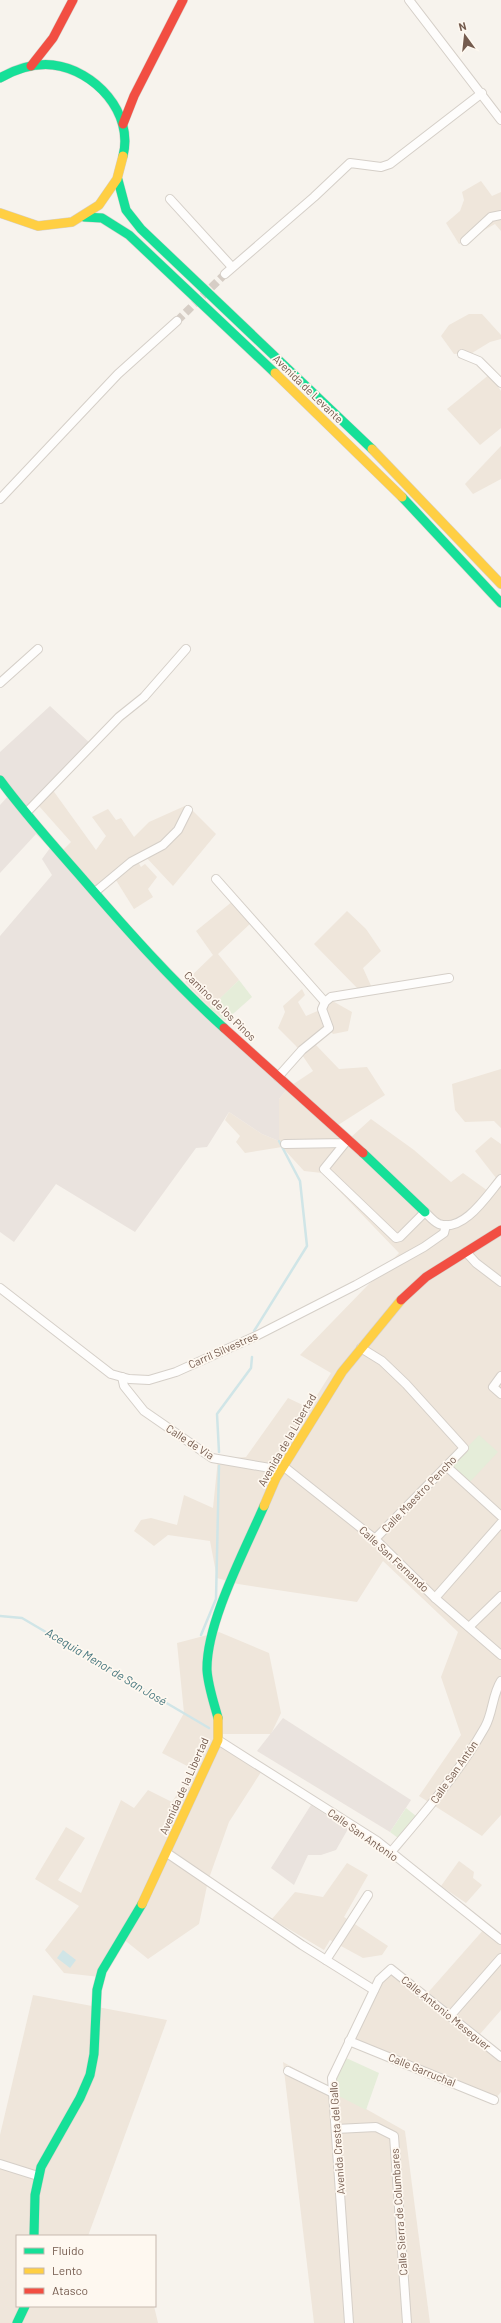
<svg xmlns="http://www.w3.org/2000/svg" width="501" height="2323" viewBox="0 0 501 2323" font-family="Barlow,sans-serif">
<rect width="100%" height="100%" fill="#f7f3ed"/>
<!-- residential -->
<g fill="#efe6db">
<polygon points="481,181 492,196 501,192 501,231 495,224 459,244 446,223 460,211 464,200 462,192"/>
<polygon points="469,314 482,314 501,335 501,339 490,342 472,353 454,354 441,336 449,325"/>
<polygon points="490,374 501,391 501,428 480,445 447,409"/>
<polygon points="501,446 501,479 473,494 465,484"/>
<polygon points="52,789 96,850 106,836 92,817 108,809 116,820 121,818 134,837 149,822 187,805 216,834 173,886 145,856 138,862 141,867 145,864 157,877 148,889 153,897 134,909 114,877 98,890 63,850 71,842 39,806"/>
<polygon points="233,901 253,921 218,954 239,980 210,1008 185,982 213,955 196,931"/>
<polygon points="347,911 366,929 381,951 363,968 373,990 361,992 314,944"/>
<polygon points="302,989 305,995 298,1002 306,1016 322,1009 329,999 352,1012 348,1031 333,1034 328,1028 316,1045 339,1069 367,1067 385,1095 335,1127 349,1139 371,1119 414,1150 451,1182 463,1173 488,1191 496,1178 475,1151 491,1137 501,1144 501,1815 482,1836 419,1796 461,1735 441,1677 458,1632 383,1561 357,1602 238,1584 217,1578 210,1541 168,1535 154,1546 134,1531 141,1520 151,1518 177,1525 184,1495 213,1508 218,1459 246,1457 288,1398 309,1408 331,1373 300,1355 399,1253 322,1173 304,1171 282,1147 245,1153 236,1142 240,1136 225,1120 229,1112 262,1134 279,1141 279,1099 289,1087 313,1071 296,1046 278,1028 285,1012 283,1006"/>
<polygon points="501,1069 501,1128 494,1121 465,1122 455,1110 452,1084"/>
<polygon points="219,1632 269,1653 281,1713 271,1734 220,1734 218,1740 263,1769 229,1822 208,1881 199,1924 148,1959 122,1938 100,1977 64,1973 45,1950 79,1906 35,1879 66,1827 85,1838 58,1880 81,1893 121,1800 134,1808 148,1790 172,1802 193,1769 162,1753 184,1713 177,1643"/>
<polygon points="459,1861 474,1872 473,1878 482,1885 466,1903 441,1886"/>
<polygon points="347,1863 368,1875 344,1917 388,1946 382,1955 363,1958 330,1940 324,1950 272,1919 295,1892 323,1897"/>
<polygon points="485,1928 501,1940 501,2010 480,2034 501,2054 501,2092 494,2100 349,2041 374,1990 391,1969 425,1996"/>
<polygon points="33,1995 167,2020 88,2236 17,2236 17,2306 154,2306 158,2323 0,2323 0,2135"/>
<polygon points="283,2062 405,2131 430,2323 314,2323"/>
</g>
<!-- industrial -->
<g fill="#eae3de">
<polygon points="50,706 92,745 26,813 144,948 289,1087 279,1099 279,1141 262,1134 229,1112 207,1147 196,1148 135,1232 56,1184 14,1242 0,1232 0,936 52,875 42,859 50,848 36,834 0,873 0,805 10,794 0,780 0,752"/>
<polygon points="283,1718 411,1800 390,1832 257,1751"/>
<polygon points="311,1805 348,1829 336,1850 321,1855 308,1855 294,1885 271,1868"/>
</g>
<!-- green -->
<g fill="#e5edd9">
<polygon points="239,980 252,997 225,1021 210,1008"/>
<polygon points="479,1435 498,1452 468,1484 449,1466"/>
<polygon points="406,1808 416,1816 398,1838 390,1832"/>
<polygon points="344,2057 379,2073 366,2110 333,2093 332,2078"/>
</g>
<!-- water -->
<polygon fill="#d0e5e7" points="63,1950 76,1960 70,1968 57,1958"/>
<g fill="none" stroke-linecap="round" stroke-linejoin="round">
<!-- stream -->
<g stroke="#d0e5e7" stroke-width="2.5">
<polyline points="254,1331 307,1246 300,1181 279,1141"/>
<polyline points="219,1452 217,1414 251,1368 252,1357"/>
<polyline points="0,1616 22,1618 209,1728"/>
<polyline points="201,1635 216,1599 219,1466"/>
</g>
<!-- street-tunnel -->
<polyline stroke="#d6cdc5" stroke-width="8" stroke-dasharray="8 4" stroke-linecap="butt" points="177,321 225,274"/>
<defs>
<g id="street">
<polyline points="409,0 501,120"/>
<polyline points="170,199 232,267"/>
<polyline points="465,241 491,217 501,215"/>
<polyline points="225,274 314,197 350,163 381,167 390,164 482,93"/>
<polyline points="462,354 479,361 501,383"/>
<polyline points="0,499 118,374 177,321"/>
<polyline points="0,683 38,649"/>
<polyline points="26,813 119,717 144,697 186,649"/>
<polyline points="216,879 325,1002"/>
<polyline points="95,892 131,862 163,845 178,830 188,810"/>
<polyline points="278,1077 302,1050 329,1028 322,1009 325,1002 331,997 449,978"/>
<path d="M345,1143L324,1169L396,1238L400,1237L425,1212C429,1216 434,1222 439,1224C464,1233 488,1194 501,1179"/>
<polyline points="285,1144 345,1143 347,1141"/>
<polyline points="466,1252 476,1263 501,1282"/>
<polyline points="0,1288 111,1374 129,1379 149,1380 176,1372 258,1335 356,1285 424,1247 444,1233 446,1225"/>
<polyline points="361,1348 382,1361 406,1384 464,1448 375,1539"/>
<polyline points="501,1376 493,1387 501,1394"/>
<polyline points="122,1377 124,1386 144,1411 212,1458 270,1468 279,1472"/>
<polyline points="283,1466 375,1539 435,1598 501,1655"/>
<polyline points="446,1466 501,1516"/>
<polyline points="435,1598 501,1523"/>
<polyline points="469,1627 501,1596"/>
<polyline points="218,1740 377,1841 501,1940"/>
<path d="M391,1852C424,1813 459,1773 485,1727C493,1713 492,1695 501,1681"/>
<polyline points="167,1853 302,1945 374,1990"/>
<polyline points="326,1960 368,1895"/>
<polyline points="450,2016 501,1958"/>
<polyline points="349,2041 494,2100"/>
<polyline points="288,2071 333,2093"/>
<polyline points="336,2129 376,2127 394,2136 407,2323"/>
<polyline points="0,2164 38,2176"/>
<polyline points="349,2323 332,2078 379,1980 391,1969 501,2057"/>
</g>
<g id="fast">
<path d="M0,78C16,69 34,63 53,65C95,70 134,113 123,156"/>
<polyline points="118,180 126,210 141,229 372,449"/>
<polyline points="84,217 102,218 129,235 275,373"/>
<polyline points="402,497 501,603"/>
<path d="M0,780C25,814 54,846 82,878C127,930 173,982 224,1028"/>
<polyline points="363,1153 425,1212"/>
<path d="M218,1718C214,1703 208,1686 207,1670C206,1623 245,1550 264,1506"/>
<polyline points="34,2236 35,2195 41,2167 80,2098 90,2075 94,2054 97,1990 102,1971 142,1904"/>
<polyline points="17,2323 25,2306"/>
</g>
<g id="slow">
<polyline points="0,213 38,226 72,222 99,205 117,179 123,156"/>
<polyline points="275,373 402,497"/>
<polyline points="372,449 501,584"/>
<polyline points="264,1506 276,1478 342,1372 401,1300"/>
<polyline points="142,1904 218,1740 218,1718"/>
</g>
<g id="jam">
<polyline points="31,66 53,38 73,0"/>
<polyline points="123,124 134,96 183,0"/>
<polyline points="224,1028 363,1153"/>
<polyline points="401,1300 426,1277 501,1230"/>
</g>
</defs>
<!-- street casing -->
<use href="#street" stroke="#d5cfc8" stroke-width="10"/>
<!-- fast casing -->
<use href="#fast" stroke="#d6d0ca" stroke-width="10"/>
<!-- slow casing -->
<use href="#slow" stroke="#d6d0ca" stroke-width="10"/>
<!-- jam casing -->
<use href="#jam" stroke="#d6d0ca" stroke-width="10"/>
<!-- street -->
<use href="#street" stroke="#fefdfc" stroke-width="8"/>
<!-- fast -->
<use href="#fast" stroke="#16e098" stroke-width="9"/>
<!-- slow -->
<use href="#slow" stroke="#ffcf43" stroke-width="9"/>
<!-- jam -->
<use href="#jam" stroke="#f24e42" stroke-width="9"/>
</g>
<g text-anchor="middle" stroke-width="3.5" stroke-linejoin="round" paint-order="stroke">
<!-- street labels -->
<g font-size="11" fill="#745b4e" stroke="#fef8f0">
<text transform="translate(308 389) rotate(44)" y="4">Avenida de Levante</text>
<text transform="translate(220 1006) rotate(44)" y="4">Camino de los Pinos</text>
<text transform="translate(223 1350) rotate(-24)" y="4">Carril Silvestres</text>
<text transform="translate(287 1440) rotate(-60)" y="4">Avenida de la Libertad</text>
<text transform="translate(190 1442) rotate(33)" y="4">Calle de Via</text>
<text transform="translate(419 1494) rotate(-46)" y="4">Calle Maestro Pencho</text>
<text transform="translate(394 1559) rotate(43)" y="4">Calle San Fernando</text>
<text transform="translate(454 1772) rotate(-55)" y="4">Calle San Antón</text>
<text transform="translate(184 1786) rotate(-66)" y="4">Avenida de la Libertad</text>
<text transform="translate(363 1835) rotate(35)" y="4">Calle San Antonio</text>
<text transform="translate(446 2013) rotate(39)" y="4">Calle Antonio Meseguer</text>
<text transform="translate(422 2070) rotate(22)" y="4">Calle Garruchal</text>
<text transform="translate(337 2138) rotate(-94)" y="4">Avenida Cresta del Gallo</text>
<text transform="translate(399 2212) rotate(-94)" y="4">Calle Sierra de Columbares</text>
</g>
<!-- water labels -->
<g font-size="12" font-style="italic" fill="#47777f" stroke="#fef8f0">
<text transform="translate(106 1667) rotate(31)" y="4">Acequia Menor de San José</text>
</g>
</g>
<!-- legend -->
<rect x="16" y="2235" width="140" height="72" fill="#fef8f0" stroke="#c7b9af"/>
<rect x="24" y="2248" width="20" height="6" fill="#16e098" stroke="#c7b9af"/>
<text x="52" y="2255" font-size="12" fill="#745b4e">Fluido</text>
<rect x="24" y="2268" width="20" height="6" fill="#ffcf43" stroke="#c7b9af"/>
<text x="52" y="2275" font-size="12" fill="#745b4e">Lento</text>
<rect x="24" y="2288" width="20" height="6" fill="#f24e42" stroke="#c7b9af"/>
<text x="52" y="2295" font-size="12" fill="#745b4e">Atasco</text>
<!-- north arrow -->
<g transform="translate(465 36) rotate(345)" stroke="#fef8f0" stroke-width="3" paint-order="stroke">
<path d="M0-3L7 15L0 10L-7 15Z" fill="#745b4e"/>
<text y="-6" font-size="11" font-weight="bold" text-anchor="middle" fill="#745b4e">N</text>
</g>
</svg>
